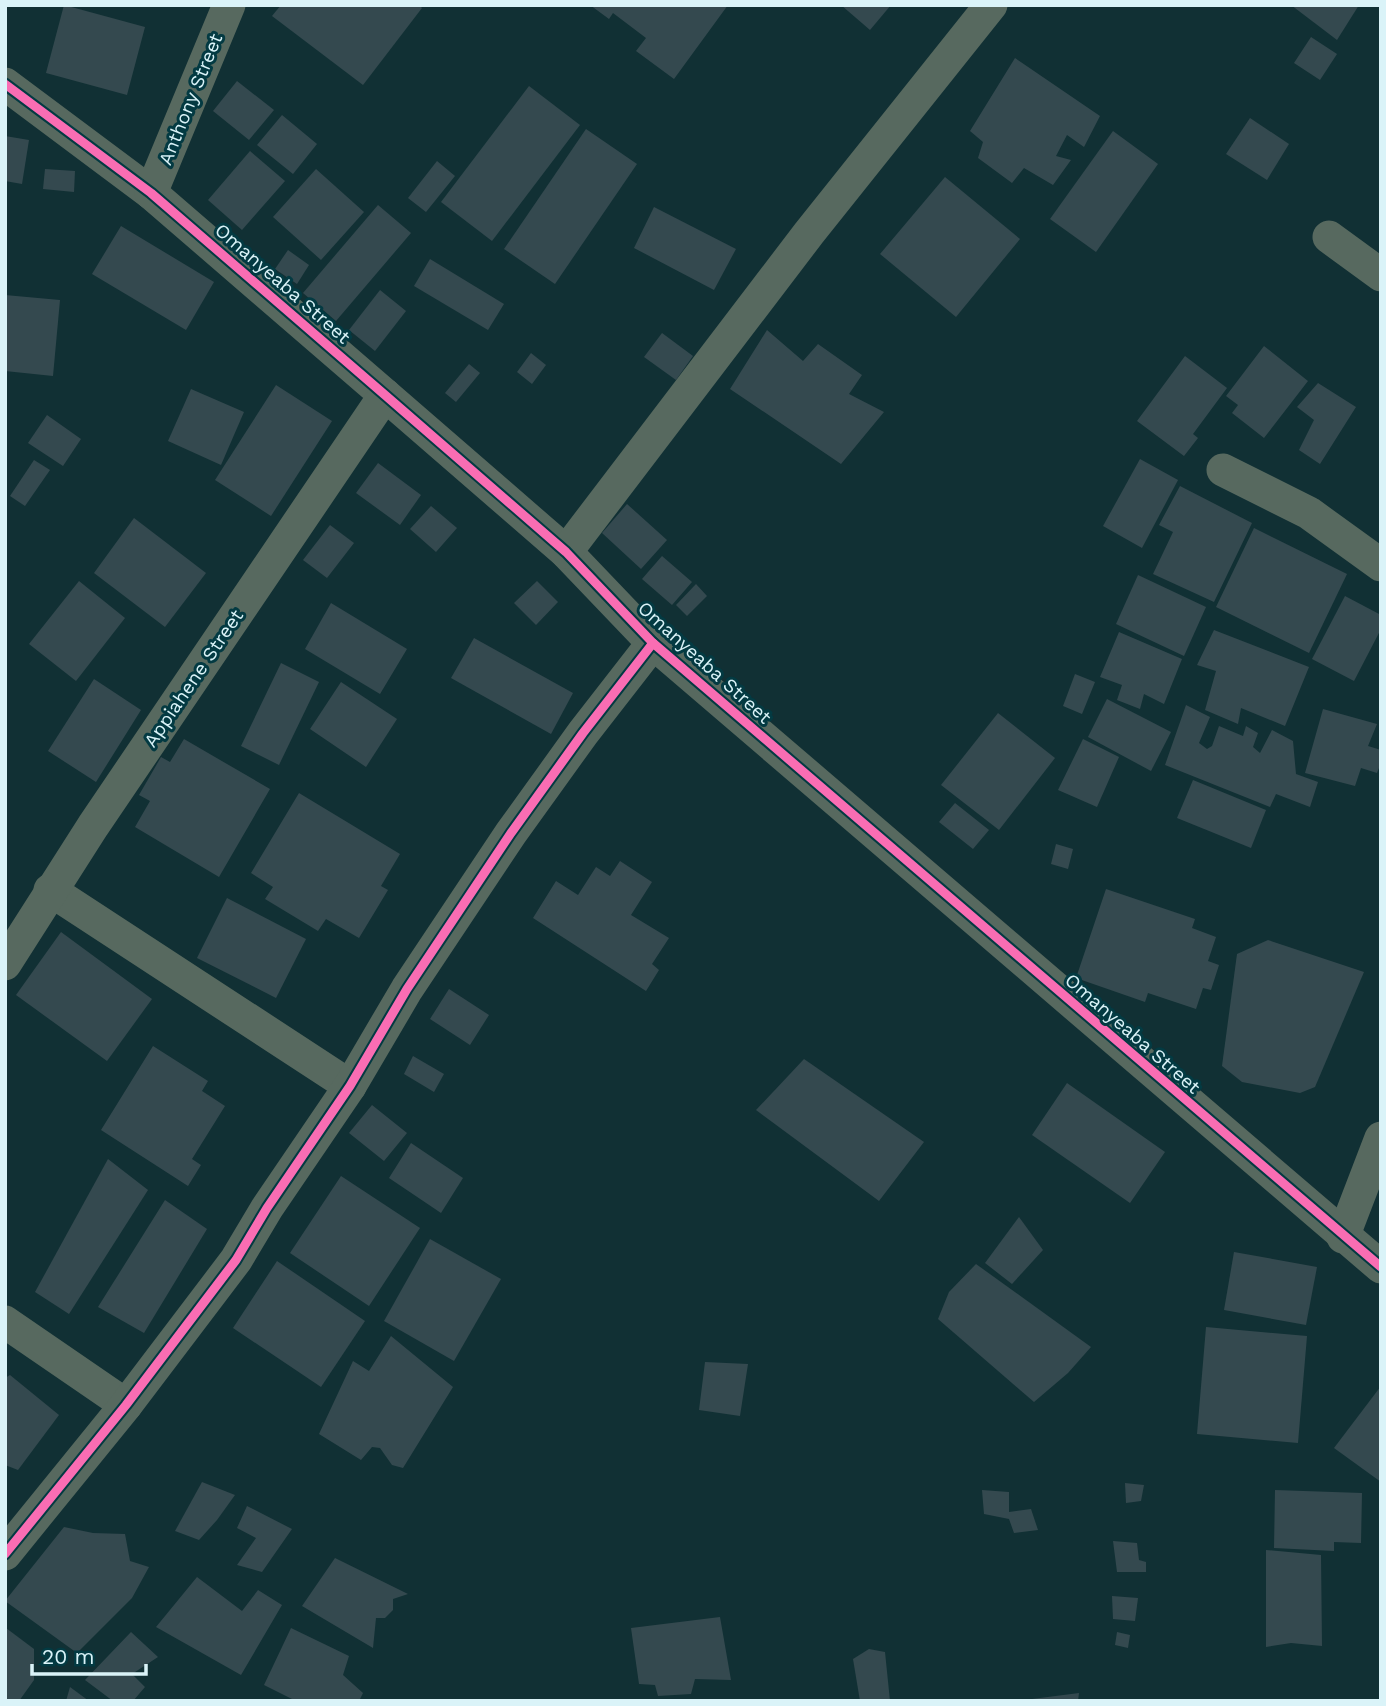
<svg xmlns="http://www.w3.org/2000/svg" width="1386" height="1706" viewBox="0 0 1386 1706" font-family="'Work Sans',sans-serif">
<rect width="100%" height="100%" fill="#113034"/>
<!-- building -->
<g fill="#34494f">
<polygon points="64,5 145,27 127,95 46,73"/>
<polygon points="281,5 419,5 422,8 363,85 272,16"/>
<polygon points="590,5 728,5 674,79 636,51 646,38 613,13 609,19"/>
<polygon points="841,5 891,5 870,30"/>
<polygon points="1291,5 1359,5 1337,40"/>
<polygon points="1311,37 1337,54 1320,80 1294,63"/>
<polygon points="1015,58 1100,116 1084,147 1067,135 1056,156 1071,160 1053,185 1024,168 1012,183 978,158 983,142 970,131"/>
<polygon points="237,81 274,110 249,140 213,111"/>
<polygon points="529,86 580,125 492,241 441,202"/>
<polygon points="282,115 317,144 293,174 257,145"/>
<polygon points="1250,118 1289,144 1267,180 1226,154"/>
<polygon points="586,129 637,164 555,284 504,249"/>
<polygon points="1113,131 1158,164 1096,252 1050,219"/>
<polygon points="5,136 29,140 22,184 5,181"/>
<polygon points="250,151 285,181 242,230 208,200"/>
<polygon points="437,161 455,176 426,212 408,198"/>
<polygon points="45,169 75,171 74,192 43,189"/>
<polygon points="316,169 364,212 321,260 273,217"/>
<polygon points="945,177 1020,239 956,317 880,254"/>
<polygon points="378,205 411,233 336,321 303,293"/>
<polygon points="654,207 736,249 714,290 634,248"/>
<polygon points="121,226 214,282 186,330 92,274"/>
<polygon points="288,250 309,265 297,284 275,269"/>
<polygon points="430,259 504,304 488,330 414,286"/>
<polygon points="380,290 406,311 375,351 349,330"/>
<polygon points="5,295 60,300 53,376 5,371"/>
<polygon points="767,330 803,361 818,344 862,375 849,394 884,412 841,464 730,389"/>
<polygon points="662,333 693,356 676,380 644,357"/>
<polygon points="1264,346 1308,381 1264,438 1232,413 1238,405 1226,396"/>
<polygon points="531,353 546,365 532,384 517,372"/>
<polygon points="1185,356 1227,388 1193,434 1198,438 1184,456 1137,421"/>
<polygon points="469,364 480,373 456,402 445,393"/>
<polygon points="1318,383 1356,407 1320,464 1299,450 1314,420 1297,407"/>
<polygon points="276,385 332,421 271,516 215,480"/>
<polygon points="191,389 244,412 221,465 168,441"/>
<polygon points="47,415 81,439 63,466 28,443"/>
<polygon points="1140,459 1178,480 1142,548 1103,526"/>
<polygon points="34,460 50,470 25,506 10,496"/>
<polygon points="378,463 421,495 400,525 356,493"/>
<polygon points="1180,486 1252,523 1214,602 1153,574 1173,532 1159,525"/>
<polygon points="627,504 667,540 641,569 602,533"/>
<polygon points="431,506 457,528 436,552 410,529"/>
<polygon points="134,518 206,573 165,627 94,573"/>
<polygon points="330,525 354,543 327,578 303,560"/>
<polygon points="1254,528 1347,574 1309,653 1216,607"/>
<polygon points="662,556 692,582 672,605 642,579"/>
<polygon points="1138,575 1206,607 1184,656 1116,624"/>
<polygon points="79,581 125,618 76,681 29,644"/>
<polygon points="537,581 558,602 536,625 514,603"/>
<polygon points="696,584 707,596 687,616 676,605"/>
<polygon points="1345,596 1381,615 1381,629 1354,681 1312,659"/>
<polygon points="331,603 407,649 380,694 305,649"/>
<polygon points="1214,630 1309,667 1285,726 1241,708 1238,724 1205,710 1216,671 1197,665"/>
<polygon points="1119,632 1182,659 1164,704 1144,694 1140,709 1117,700 1122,685 1100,677"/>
<polygon points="474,638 573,693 551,734 451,678"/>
<polygon points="281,663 319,682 279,765 241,746"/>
<polygon points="1075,674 1095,682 1082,714 1063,706"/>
<polygon points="94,679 141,710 96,782 48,751"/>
<polygon points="341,682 397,719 366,767 310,729"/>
<polygon points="1107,699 1171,732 1151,771 1088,737"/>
<polygon points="1186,705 1210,717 1199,743 1207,749 1212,746 1219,726 1243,736 1246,726 1258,733 1253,747 1260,753 1272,730 1293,741 1296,774 1318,782 1310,807 1276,794 1270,807 1165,765"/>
<polygon points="1323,709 1377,724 1368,746 1381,750 1381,763 1377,773 1361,768 1355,786 1305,773"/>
<polygon points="998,713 1055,758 999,830 941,785"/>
<polygon points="184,739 270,789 219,877 135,827 150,801 139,795 161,757 170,762"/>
<polygon points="1083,739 1119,757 1097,807 1058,790"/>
<polygon points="1193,780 1266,810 1251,848 1177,818"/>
<polygon points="299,793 400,854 381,886 388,890 359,938 326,919 318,931 265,899 273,887 251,873"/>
<polygon points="955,803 989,830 973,849 939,822"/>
<polygon points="1056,844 1073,849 1068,869 1051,864"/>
<polygon points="620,861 652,882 631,915 669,938 652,964 659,970 646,991 533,918 556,881 578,895 596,867 610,876"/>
<polygon points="1106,889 1195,919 1192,928 1216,937 1208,961 1219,965 1211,990 1203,988 1196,1009 1148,993 1145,1002 1076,978"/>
<polygon points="227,898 306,939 276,998 197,958"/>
<polygon points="61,932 152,999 107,1061 16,995"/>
<polygon points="1268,940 1364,972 1315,1087 1300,1093 1242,1082 1222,1066 1237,954"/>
<polygon points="449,989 489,1015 470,1045 430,1019"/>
<polygon points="153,1046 208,1081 202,1091 225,1106 192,1159 201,1165 188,1186 101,1130"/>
<polygon points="413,1056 444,1074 434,1092 404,1074"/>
<polygon points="804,1059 924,1142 879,1201 756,1110"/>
<polygon points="1067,1083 1165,1152 1130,1203 1032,1135"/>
<polygon points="372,1105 407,1133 384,1161 349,1133"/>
<polygon points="411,1143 463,1178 441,1213 389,1178"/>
<polygon points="108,1159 148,1190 69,1314 35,1292"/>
<polygon points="341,1176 420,1228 369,1306 290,1253"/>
<polygon points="165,1200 207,1229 144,1333 98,1307"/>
<polygon points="1019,1217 1043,1250 1012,1284 985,1263"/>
<polygon points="430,1239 501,1279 454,1361 384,1321"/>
<polygon points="1234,1252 1317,1267 1306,1325 1224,1310"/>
<polygon points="277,1261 365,1321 321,1387 233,1328"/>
<polygon points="976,1264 1091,1347 1068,1373 1034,1402 938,1319 949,1292"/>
<polygon points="1206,1327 1307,1336 1298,1443 1197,1434"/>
<polygon points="391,1336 453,1387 403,1468 392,1465 380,1448 372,1447 361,1460 319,1434 353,1361 369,1371"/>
<polygon points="705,1362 748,1364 740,1416 699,1410"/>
<polygon points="10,1375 59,1415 18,1470 5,1465 5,1378"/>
<polygon points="1381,1386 1381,1482 1334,1448"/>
<polygon points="202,1482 235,1495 217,1520 199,1540 175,1531"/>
<polygon points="1125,1483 1144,1485 1141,1501 1126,1503"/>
<polygon points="982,1490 1009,1492 1009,1512 1031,1509 1038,1530 1014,1533 1009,1519 984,1514"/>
<polygon points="1275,1490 1362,1493 1361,1543 1334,1542 1334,1551 1274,1548"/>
<polygon points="247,1506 292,1529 262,1572 237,1565 256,1538 237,1528"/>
<polygon points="64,1527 93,1533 125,1534 130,1561 149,1567 132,1598 77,1653 5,1601"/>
<polygon points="1113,1541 1137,1543 1139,1560 1146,1562 1146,1572 1117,1572"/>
<polygon points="1266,1550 1321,1555 1322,1646 1291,1643 1266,1647"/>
<polygon points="335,1558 408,1594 393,1599 393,1610 385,1618 376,1618 373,1648 302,1606"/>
<polygon points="197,1577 242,1611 258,1590 282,1605 241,1675 156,1627"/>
<polygon points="1112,1596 1138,1598 1135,1621 1113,1619"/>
<polygon points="720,1617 731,1680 695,1679 691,1694 658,1696 655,1685 639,1684 631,1628"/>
<polygon points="6,1628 34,1649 34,1680 19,1701 5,1701"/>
<polygon points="291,1628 349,1656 343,1675 363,1693 359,1701 296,1701 264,1685"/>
<polygon points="131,1632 158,1657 132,1674 145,1687 133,1701 113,1701 85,1680"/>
<polygon points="1117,1632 1130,1635 1128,1648 1115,1645"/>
<polygon points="869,1649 885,1652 890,1701 860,1701 853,1659"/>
<polygon points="70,1687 89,1701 66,1701"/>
<polygon points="1079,1693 1078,1701 1032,1701 1032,1699"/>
</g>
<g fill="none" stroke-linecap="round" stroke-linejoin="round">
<!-- street -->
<g stroke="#57695f" stroke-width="33">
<polyline points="5,84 151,193 385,395 566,552 653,643 1381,1267"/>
<polyline points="151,193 229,5"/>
<polyline points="1329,237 1381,275"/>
<polyline points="1223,470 1309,513 1381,565"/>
<polyline points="566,552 809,233 991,5"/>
<polyline points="50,890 350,1086"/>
<polyline points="5,964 93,826 385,395"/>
<polyline points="1343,1237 1381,1138"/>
<polyline points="5,1322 126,1405"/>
<polyline points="5,1554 126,1405 236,1260 267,1208 350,1086 407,989 511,833 583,733 653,643"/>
</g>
<defs>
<g id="cycleway">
<polyline points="5,84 151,193 385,395 566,552 653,643 1381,1267"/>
<polyline points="5,1554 126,1405 236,1260 267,1208 350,1086 407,989 511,833 583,733 653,643"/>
</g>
</defs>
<!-- cycleway casing -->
<use href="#cycleway" stroke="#033a42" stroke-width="13"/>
<!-- cycleway -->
<use href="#cycleway" stroke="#f96db3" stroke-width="9"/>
</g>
<g text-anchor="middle" stroke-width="6" stroke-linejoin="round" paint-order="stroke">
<!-- street labels -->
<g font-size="19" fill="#daf3f8" stroke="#033a42">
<text transform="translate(190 99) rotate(-68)" y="7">Anthony Street</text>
<text transform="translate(283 283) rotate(41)" y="7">Omanyeaba Street</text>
<text transform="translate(705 662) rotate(42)" y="7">Omanyeaba Street</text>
<text transform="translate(193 678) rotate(-56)" y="7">Appiahene Street</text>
<text transform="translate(1133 1033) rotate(41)" y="7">Omanyeaba Street</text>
</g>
</g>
<!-- border -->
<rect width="1386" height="1706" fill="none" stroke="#daf3f8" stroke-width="14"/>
<!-- scale -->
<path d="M32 1664v10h114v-10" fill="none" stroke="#daf3f8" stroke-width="3.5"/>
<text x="42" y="1664" font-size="21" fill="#daf3f8" stroke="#033a42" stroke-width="5" paint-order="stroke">20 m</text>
</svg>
